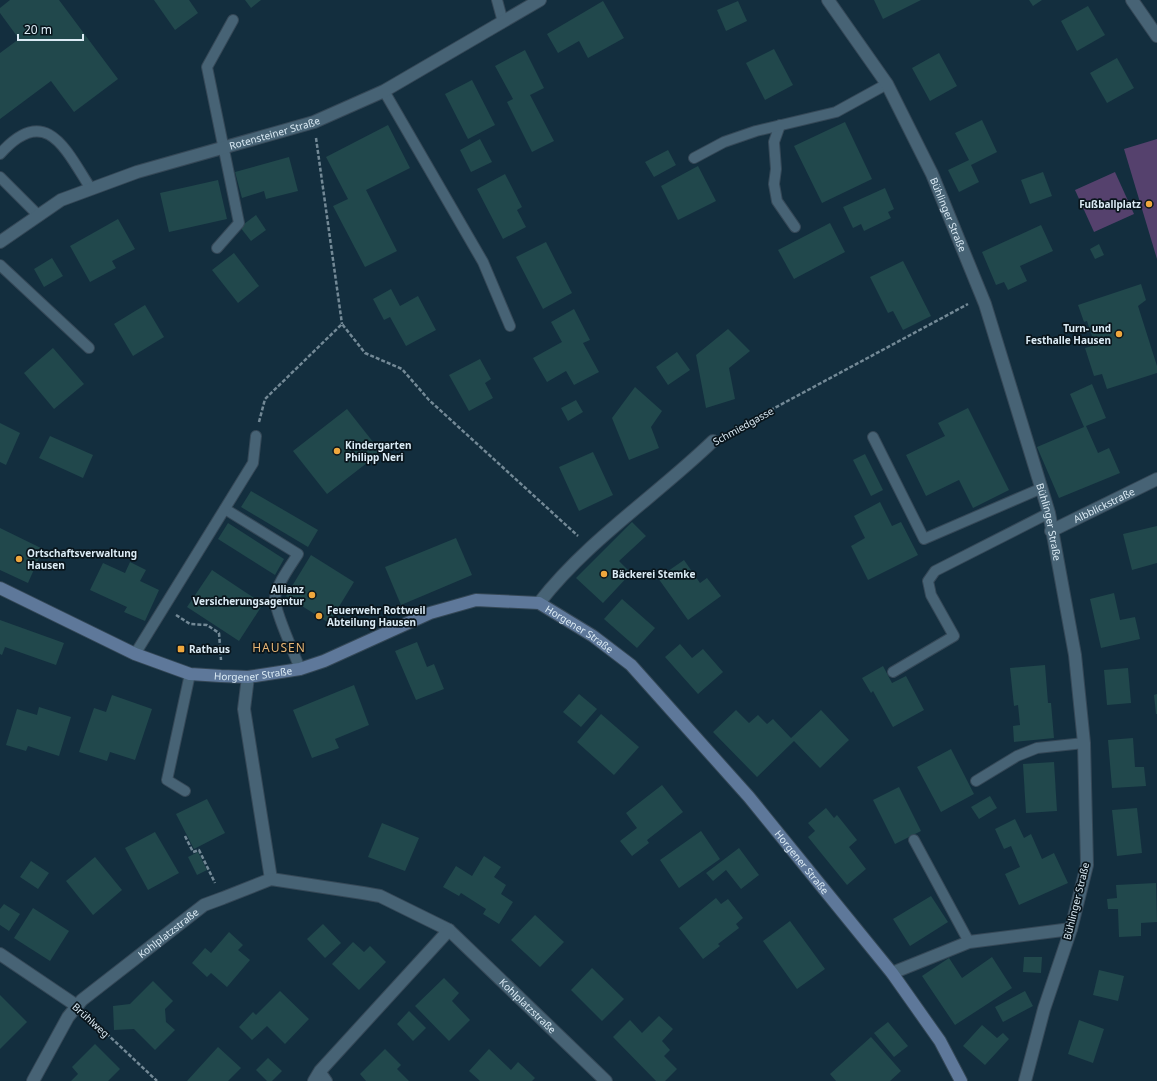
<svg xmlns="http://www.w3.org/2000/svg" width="1157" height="1081" viewBox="0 0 1157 1081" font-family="'Noto Sans',sans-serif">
<rect width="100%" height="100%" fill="#132e3e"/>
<!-- green -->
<g fill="#55416d">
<polygon points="1157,139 1157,259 1124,149"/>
<polygon points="1115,172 1134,214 1094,232 1075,190"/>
</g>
<!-- building -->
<g fill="#21484c">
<polygon points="10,0 59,0 118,79 74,112 51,81 0,119 0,53 19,39 0,13 0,8"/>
<polygon points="154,0 189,0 198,13 175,30"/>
<polygon points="245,0 261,0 251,8"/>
<polygon points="874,0 921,0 883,19"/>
<polygon points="1029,0 1042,0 1033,6"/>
<polygon points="603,1 624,38 588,58 579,41 558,53 547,34"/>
<polygon points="738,1 747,21 726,31 717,10"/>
<polygon points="1088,6 1105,35 1077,51 1061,21"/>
<polygon points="774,49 793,85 765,100 746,63"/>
<polygon points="525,50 544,88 530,95 554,141 532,152 507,102 513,99 495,66"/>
<polygon points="939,53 957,86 930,101 912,68"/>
<polygon points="1117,58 1134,88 1107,103 1090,73"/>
<polygon points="472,80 495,125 468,139 445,94"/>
<polygon points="982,120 997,152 971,165 979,182 959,192 948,170 969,160 955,133"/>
<polygon points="845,122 872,179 822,203 794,146"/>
<polygon points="388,125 410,168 366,190 397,251 365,267 333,206 348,199 326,157"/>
<polygon points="480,139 492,162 471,172 460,150"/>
<polygon points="668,150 676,165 654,177 645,162"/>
<polygon points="289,157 298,191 266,199 264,191 242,198 235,172"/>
<polygon points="698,166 716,201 678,220 661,186"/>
<polygon points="1043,172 1052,196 1030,204 1021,180"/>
<polygon points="505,174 522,207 517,210 526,227 503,239 477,189"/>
<polygon points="218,180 227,219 169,232 160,193"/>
<polygon points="885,188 894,209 888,212 891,218 864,231 861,224 853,228 843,207"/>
<polygon points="256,215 266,230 251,241 240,227"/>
<polygon points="118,219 135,249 112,261 116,268 90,282 70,246"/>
<polygon points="830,223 845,252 794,279 778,250"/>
<polygon points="1041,225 1053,251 1020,266 1027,281 1008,290 1004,282 996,285 982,252"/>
<polygon points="546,242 572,293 543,309 516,257"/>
<polygon points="1099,244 1104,255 1095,259 1090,249"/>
<polygon points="234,253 259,286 238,303 212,270"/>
<polygon points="52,258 63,276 44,287 34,269"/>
<polygon points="903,261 931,316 903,330 893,311 888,313 870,277"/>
<polygon points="1141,284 1146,300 1138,306 1157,366 1157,373 1107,389 1102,374 1094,376 1085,348 1095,345 1087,321 1084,322 1078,305"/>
<polygon points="391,289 400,306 418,296 436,330 406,346 390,317 384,320 373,299"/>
<polygon points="145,305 164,337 133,356 114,324"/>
<polygon points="574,309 590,340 583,343 599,372 574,385 566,371 547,382 533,358 562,342 551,322"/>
<polygon points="728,329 750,351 729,368 735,399 706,408 696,355"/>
<polygon points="53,348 84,384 54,409 24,373"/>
<polygon points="677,352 690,370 668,385 656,367"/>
<polygon points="480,359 491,379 485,383 493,398 469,411 449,375"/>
<polygon points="1092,384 1106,418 1086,426 1098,453 1109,448 1120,473 1059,498 1037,447 1084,427 1070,394"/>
<polygon points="635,387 662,411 651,427 659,448 629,460 612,418"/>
<polygon points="576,400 583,412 568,421 561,408"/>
<polygon points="968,408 1009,490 973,508 959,480 926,496 906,455 945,436 938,423"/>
<polygon points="347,409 381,452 327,494 293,451"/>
<polygon points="0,423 20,433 6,465 0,462"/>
<polygon points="50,436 93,455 83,478 39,458"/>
<polygon points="593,452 613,495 579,511 559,467"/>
<polygon points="865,454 883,490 871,496 853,460"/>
<polygon points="251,491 318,530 308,547 241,507"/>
<polygon points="880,502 892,526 901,522 918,555 868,580 851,546 865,538 854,516"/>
<polygon points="632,522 646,536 619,561 631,573 603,603 576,578"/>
<polygon points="228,523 284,559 275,575 218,539"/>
<polygon points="1157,526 1157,563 1132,570 1123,534"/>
<polygon points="0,528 43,549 28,583 0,570"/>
<polygon points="456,538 472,575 401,605 385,567"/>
<polygon points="311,555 354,582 329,623 286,596"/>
<polygon points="684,560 700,583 707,578 721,596 688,620 658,578"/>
<polygon points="130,562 146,570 140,581 159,590 145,621 124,612 127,607 90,590 103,563 125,573"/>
<polygon points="212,570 263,604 239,641 187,607"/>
<polygon points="1114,593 1120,620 1135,617 1140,639 1101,648 1090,599"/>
<polygon points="622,599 655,628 637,648 604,619"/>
<polygon points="0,620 64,643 56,665 5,647 2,655 0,654"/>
<polygon points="417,642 427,667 434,664 444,689 416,700 395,651"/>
<polygon points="680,644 692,658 703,649 723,672 698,694 665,657"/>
<polygon points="1045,665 1048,703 1051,703 1054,738 1014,742 1013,726 1020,725 1018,705 1014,706 1010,668"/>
<polygon points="883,666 892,683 906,676 924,710 893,727 873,691 871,693 862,678"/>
<polygon points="1128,668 1131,703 1107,705 1104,670"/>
<polygon points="354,685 369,725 335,739 339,748 312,758 293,710"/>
<polygon points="579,694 597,709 581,727 563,712"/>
<polygon points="1157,694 1157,714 1156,714 1154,695"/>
<polygon points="112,695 152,709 135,760 110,752 107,761 79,752 94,708 106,712"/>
<polygon points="39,707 71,717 59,756 28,746 26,751 6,745 17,709 37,715"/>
<polygon points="736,710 749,723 758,715 767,724 773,719 791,738 821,710 849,740 820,768 794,741 757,777 713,732"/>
<polygon points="601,714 639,747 614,775 577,742"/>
<polygon points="1133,738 1135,767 1144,767 1146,786 1112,788 1108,740"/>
<polygon points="951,749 974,794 941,812 917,767"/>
<polygon points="1054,762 1057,811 1026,813 1023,764"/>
<polygon points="662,785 683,812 647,840 649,843 632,856 620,841 637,828 626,813"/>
<polygon points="899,787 921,831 895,844 873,800"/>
<polygon points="990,796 997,808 979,819 971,807"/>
<polygon points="207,799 225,833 194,849 176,814"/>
<polygon points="826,808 834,818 837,815 857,840 849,847 866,869 847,885 808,837 815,831 808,823"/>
<polygon points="1137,808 1142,853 1117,856 1112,810"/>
<polygon points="1015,819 1024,838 1031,834 1042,859 1054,853 1068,883 1019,905 1005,874 1020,867 1011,846 1004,849 995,829"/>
<polygon points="382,823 419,838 405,871 368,857"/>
<polygon points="701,831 720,859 679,888 660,860"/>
<polygon points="155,832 179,873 148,890 125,848"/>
<polygon points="739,848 759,875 741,889 726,870 713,881 706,873"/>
<polygon points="198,852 207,870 197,875 188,857"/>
<polygon points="484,856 501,867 494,877 506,885 501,894 513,902 499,924 483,914 486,909 461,893 459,896 443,887 456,866 472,876"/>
<polygon points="95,857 122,890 93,915 66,881"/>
<polygon points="31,861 49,873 38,889 20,877"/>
<polygon points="1156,883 1157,922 1141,923 1141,936 1119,937 1118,909 1108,909 1107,899 1117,898 1116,885"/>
<polygon points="931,896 948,922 910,946 893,919"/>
<polygon points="716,898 721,904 728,899 743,918 736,924 739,928 718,944 720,946 703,959 679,928"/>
<polygon points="4,904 20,914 9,931 0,925 0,909"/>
<polygon points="33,908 69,931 50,961 14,938"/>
<polygon points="535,915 564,942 540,967 511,940"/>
<polygon points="790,921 825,969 797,989 763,941"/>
<polygon points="323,924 341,943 325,958 307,939"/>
<polygon points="229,932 243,945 238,950 250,960 227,987 211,973 207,977 192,963 205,948 211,953"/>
<polygon points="353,942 364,952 370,946 386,962 359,990 332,964"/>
<polygon points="992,957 1012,988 955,1025 922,976 949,958 962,978"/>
<polygon points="1024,957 1042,957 1041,973 1023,972"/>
<polygon points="592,968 624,999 602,1021 571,990"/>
<polygon points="1099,970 1124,976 1118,1001 1093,995"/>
<polygon points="444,978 459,993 452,1001 470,1020 449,1041 415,1006"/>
<polygon points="153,981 173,1001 165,1009 166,1022 175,1030 155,1050 134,1029 114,1030 113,1006 130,1004"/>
<polygon points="280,991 309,1019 285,1044 267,1026 252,1040 239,1027 253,1012 256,1015"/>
<polygon points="1025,991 1033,1006 1003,1022 995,1007"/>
<polygon points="0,995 27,1022 0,1049"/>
<polygon points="409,1011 426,1028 413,1041 397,1024"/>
<polygon points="659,1016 673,1029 662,1041 670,1050 664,1056 677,1069 665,1081 656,1081 613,1037 630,1020 642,1033"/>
<polygon points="1079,1020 1104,1029 1093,1063 1068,1054"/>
<polygon points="888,1022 908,1046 894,1057 874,1033"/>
<polygon points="982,1025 997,1038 1003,1033 1009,1039 985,1065 963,1046"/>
<polygon points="871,1037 901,1071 890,1081 836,1081 830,1074"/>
<polygon points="95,1044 120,1069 108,1081 71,1081 78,1074 72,1067"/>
<polygon points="218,1047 241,1068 228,1081 187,1081"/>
<polygon points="385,1049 401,1065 397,1069 409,1081 366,1081 360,1074"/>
<polygon points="489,1049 511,1070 518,1062 535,1078 532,1081 480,1081 469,1071"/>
<polygon points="268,1058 282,1071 272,1081 267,1081 256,1070"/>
</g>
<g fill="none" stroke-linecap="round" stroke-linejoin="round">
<defs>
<g id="lane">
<polyline points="497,0 503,22"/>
<polyline points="384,91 483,262 510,326"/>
<polyline points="780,125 774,142 776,169 774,184 777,201 795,227"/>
<path d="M0,154C46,102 66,150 91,189"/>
<polyline points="694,158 724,142 756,131 836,112 887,84"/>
<polyline points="0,177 39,216"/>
<polyline points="217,248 239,223 207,67 233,20"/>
<polyline points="0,265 89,348"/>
<polyline points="873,437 924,539 1042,488"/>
<path d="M225,509L298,554C291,565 276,585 275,598C274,610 295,655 300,669"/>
<polyline points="135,654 253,463 256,436"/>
<polyline points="893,672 954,636 931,595 928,581 935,571 1049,513"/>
<polyline points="976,781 1017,756 1037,748 1084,743"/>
<polyline points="185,791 167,780 190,674"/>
<polyline points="914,840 969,942"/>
<polyline points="320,1071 327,1081"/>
</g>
<g id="street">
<path id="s1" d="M828,0L887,84L932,174L985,304L1049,513L1075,655L1084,743L1087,865L1071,929L1044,1009L1025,1081"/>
<polyline points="1132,0 1157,36"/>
<path id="s2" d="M0,242L61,200L137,172L314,122L384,91L540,0"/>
<path id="s3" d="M1051,531L1157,479"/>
<path d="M539,603C588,540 656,496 713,441"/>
<polyline points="248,677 244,709 271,879"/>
<polyline points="0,954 77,1006"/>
<polyline points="892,973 969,942 1071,929"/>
<path id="s4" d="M33,1081L68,1017L82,1000L204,905L223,898L271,879L363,893L380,896L449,930L606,1081"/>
<polyline points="314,1081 320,1071 449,930"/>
</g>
<g id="secondary">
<path id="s5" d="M0,588L135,654L190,674L221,676L248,677L300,669L324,661L430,613L476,600L539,603L593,636L631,665L749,797L892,973L940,1041L961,1081"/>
</g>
</defs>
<!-- lane casing -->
<use href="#lane" stroke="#354857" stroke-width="12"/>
<!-- street casing -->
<use href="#street" stroke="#354857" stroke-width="14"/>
<!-- secondary casing -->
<use href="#secondary" stroke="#354857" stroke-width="14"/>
<!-- path -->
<g stroke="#738996" stroke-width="2.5" stroke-dasharray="4 2" stroke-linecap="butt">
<polyline points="316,138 342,324"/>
<polyline points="259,422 265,399 342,324 365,353 402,369 429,400 578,536"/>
<polyline points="728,433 968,304"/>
<polyline points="176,615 190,624 207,625 219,633 221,660"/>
<polyline points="185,836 193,852 199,850 215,883"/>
<polyline points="89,1017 157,1081"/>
</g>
<!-- lane -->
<use href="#lane" stroke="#476375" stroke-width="10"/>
<!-- street -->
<use href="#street" stroke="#476375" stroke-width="12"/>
<!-- secondary -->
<use href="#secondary" stroke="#5e789a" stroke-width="12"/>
</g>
<!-- markers -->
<g fill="#efa73d" stroke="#09151c" stroke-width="1.5">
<circle cx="1149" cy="204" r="4"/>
<circle cx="1119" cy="334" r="4"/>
<circle cx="337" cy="451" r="4"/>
<circle cx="19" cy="559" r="4"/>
<circle cx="604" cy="574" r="4"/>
<circle cx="312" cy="595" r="4"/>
<circle cx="319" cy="616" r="4"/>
<rect x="177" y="645" width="8" height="8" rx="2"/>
</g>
<g text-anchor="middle" stroke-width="3.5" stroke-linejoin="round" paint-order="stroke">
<!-- street labels -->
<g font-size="10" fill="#dbebf5" stroke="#09151c">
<text dy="4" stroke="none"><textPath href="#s2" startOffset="298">Rotensteiner Straße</textPath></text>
<text dy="4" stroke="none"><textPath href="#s1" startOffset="247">Bühlinger Straße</textPath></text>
<text transform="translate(743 426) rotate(-29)" y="4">Schmiedgasse</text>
<text dy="4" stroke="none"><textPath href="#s3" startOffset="59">Albblickstraße</textPath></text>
<text dy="4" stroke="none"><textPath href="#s1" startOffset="571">Bühlinger Straße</textPath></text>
<text dy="4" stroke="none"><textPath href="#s5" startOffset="620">Horgener Straße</textPath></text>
<text dy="4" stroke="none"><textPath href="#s5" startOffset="272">Horgener Straße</textPath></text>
<text dy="4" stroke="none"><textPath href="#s5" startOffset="944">Horgener Straße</textPath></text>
<text transform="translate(1076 901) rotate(-76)" y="4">Bühlinger Straße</text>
<text dy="4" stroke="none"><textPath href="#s4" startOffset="204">Kohlplatzstraße</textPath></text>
<text dy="4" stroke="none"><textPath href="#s4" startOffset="618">Kohlplatzstraße</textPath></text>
<text transform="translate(91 1020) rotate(42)" y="4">Brühlweg</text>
</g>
<!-- poi labels -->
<g font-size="10" font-weight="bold" fill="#dbebf5" stroke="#09151c" text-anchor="start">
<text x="1141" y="208" text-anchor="end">Fußballplatz</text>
<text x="1111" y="332" text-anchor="end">Turn- und<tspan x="1111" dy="12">Festhalle Hausen</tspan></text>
<text x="345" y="449">Kindergarten<tspan x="345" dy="12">Philipp Neri</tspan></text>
<text x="27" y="557">Ortschaftsverwaltung<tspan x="27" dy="12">Hausen</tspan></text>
<text x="612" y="578">Bäckerei Stemke</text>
<text x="304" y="593" text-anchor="end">Allianz<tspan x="304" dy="12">Versicherungsagentur</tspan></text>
<text x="327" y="614">Feuerwehr Rottweil<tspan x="327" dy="12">Abteilung Hausen</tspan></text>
<text x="189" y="653">Rathaus</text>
</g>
<!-- quarter labels -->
<g font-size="12" letter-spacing="1" fill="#e8b675" stroke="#09151c">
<text x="279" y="652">HAUSEN</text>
</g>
</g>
<!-- scale -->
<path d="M18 34v6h65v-6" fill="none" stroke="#dbebf5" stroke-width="2"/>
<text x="24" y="34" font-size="12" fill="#dbebf5" stroke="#09151c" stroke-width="3" paint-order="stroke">20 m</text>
</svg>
